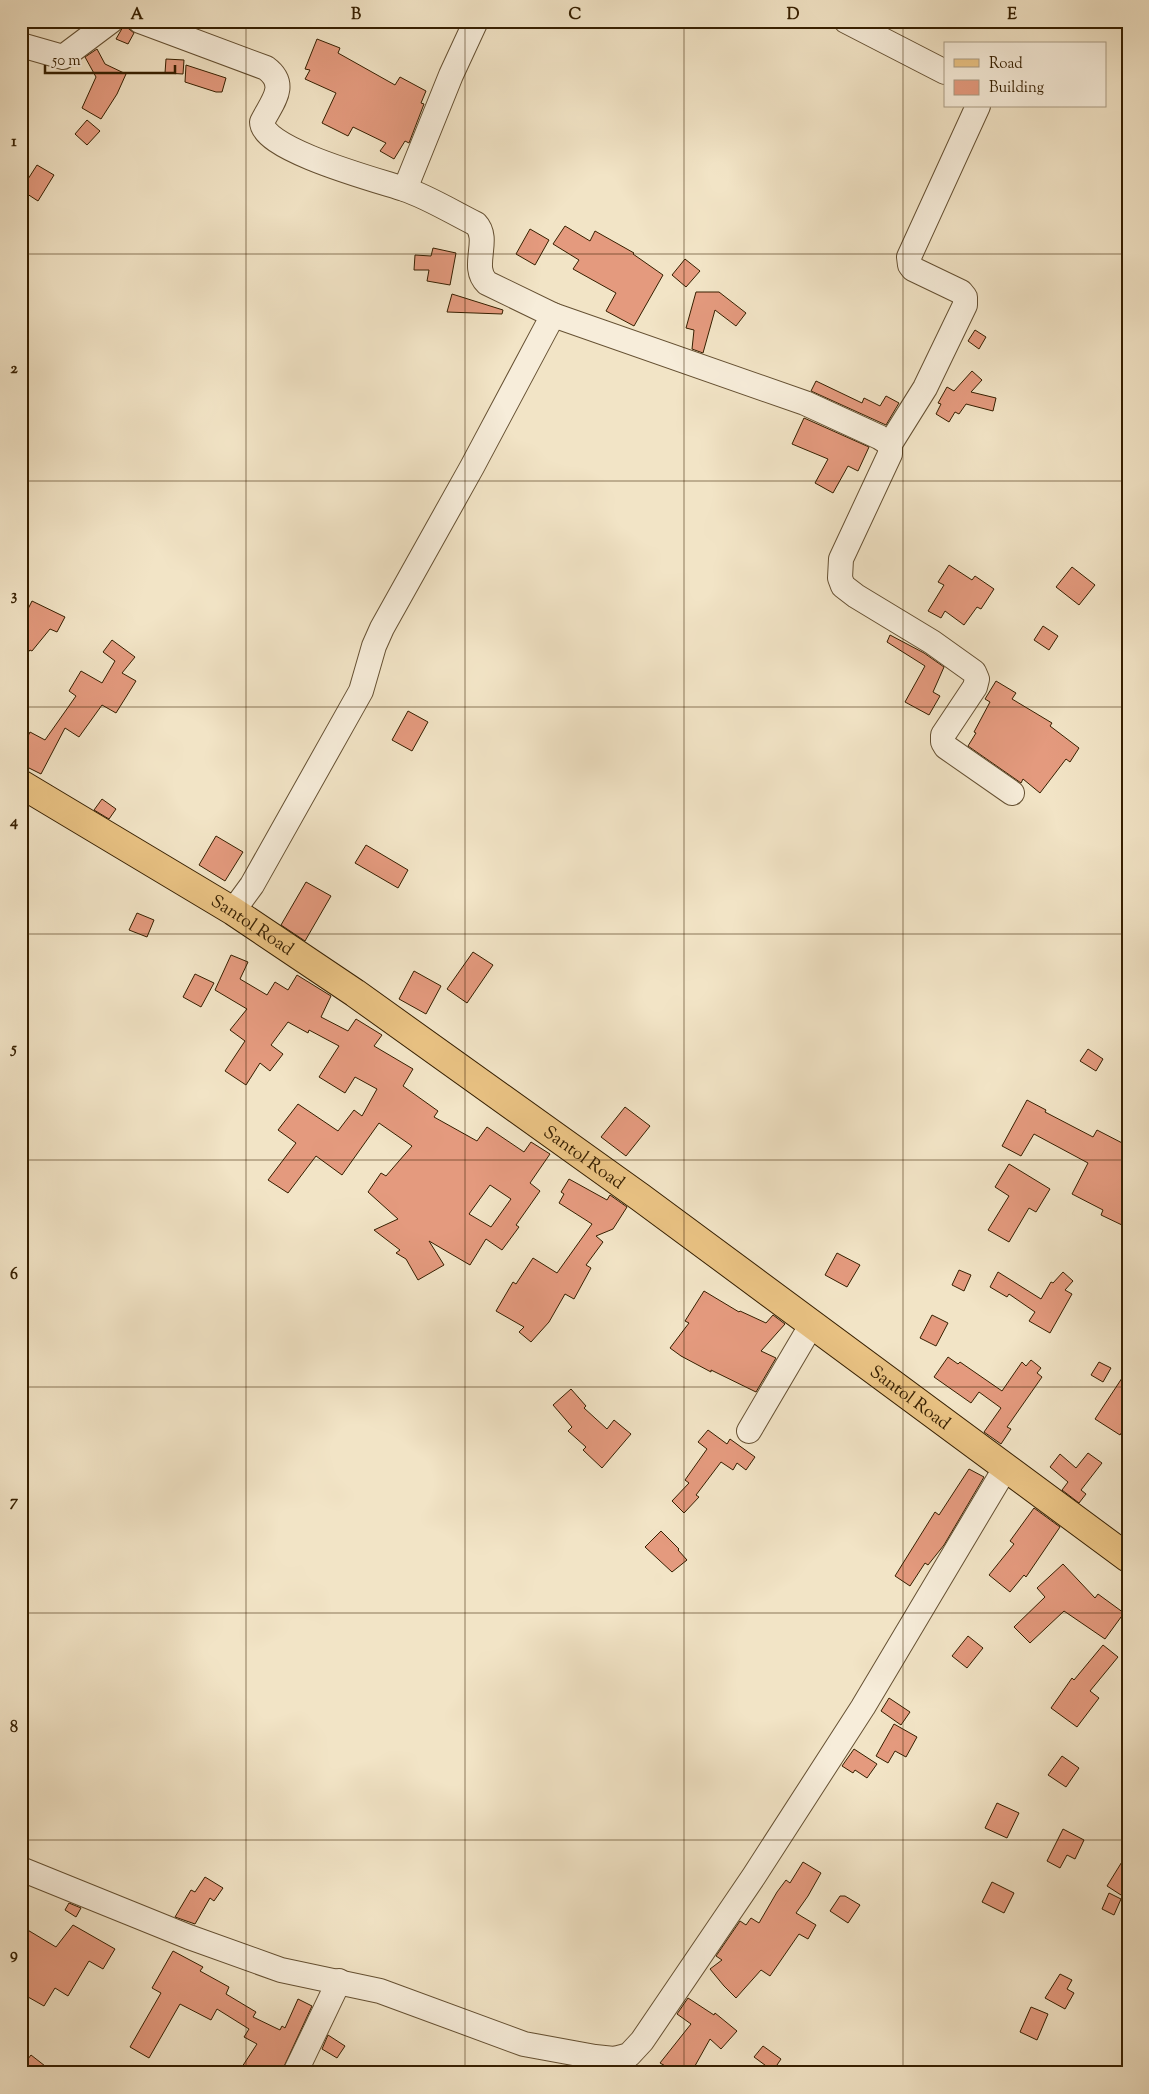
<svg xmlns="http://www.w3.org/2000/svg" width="1149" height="2094" viewBox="0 0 1149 2094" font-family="'Sorts Mill Goudy',serif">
<rect width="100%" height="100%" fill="#f2e4c6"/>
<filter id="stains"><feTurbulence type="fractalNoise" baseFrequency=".004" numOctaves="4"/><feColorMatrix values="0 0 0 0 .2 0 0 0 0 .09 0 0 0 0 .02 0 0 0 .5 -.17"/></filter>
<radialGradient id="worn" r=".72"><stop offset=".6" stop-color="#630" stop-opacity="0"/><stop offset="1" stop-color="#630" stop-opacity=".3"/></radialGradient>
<!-- building -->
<g fill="#e49a7e" stroke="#361f00" fill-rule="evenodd">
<polygon points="124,25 134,33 128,44 116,39"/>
<polygon points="317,39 340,48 338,53 395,85 400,77 426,91 421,103 424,104 409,143 405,141 394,159 380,151 386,143 353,127 348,136 322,123 336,93 305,79 310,70 305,69"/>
<polygon points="97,49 105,64 126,74 117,94 101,119 82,108 96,77 85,57"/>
<polygon points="166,59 184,60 183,74 165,73"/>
<polygon points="186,65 226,78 222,92 216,92 185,82"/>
<polygon points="87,120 100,131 87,145 75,134"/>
<polygon points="37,165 54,175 38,201 21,190"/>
<polygon points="565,226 590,241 595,231 634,253 633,254 663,275 634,326 606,311 616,293 573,269 579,260 553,244"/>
<polygon points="530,229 549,240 535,265 516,254"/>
<polygon points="433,248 456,253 450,285 427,281 429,270 414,270 415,255 431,256"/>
<polygon points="685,259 700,271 686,287 672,275"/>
<polygon points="696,292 719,292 746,313 736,326 715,310 703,353 692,349 694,330 686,328"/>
<polygon points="452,294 503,310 502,314 447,312"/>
<polygon points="975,330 986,337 979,349 968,341"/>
<polygon points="972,371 982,380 971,392 996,398 993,411 966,404 959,414 955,412 949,422 936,414 941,404 938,403 947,387 954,391"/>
<polygon points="816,381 862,403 864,398 880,406 886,396 899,403 886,425 811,391"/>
<polygon points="804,418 869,447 858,471 848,466 833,493 815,483 828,459 792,444"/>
<polygon points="949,565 972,580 975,576 994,589 981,609 977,607 964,625 945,611 941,618 928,611 944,585 938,582"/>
<polygon points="1072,567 1095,585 1079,605 1056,587"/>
<polygon points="32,601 65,617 57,632 50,629 32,651 30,650 21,661 21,623"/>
<polygon points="1043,626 1058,636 1049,650 1034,640"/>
<polygon points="890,635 924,653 944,667 933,692 940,696 929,715 905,702 925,666 887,642"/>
<polygon points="112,640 135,657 122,673 136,681 116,713 102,705 79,737 65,728 41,774 21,764 21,750 30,732 45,740 76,696 69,691 81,671 102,683 115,661 103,652"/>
<polygon points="996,681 1016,693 1012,699 1052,723 1050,726 1079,748 1070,762 1066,759 1040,793 1023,779 1021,783 968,746 976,733 974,732 990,702 985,699"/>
<polygon points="408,711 428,722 412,751 392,740"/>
<polygon points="102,799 116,809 109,819 94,810"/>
<polygon points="216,836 243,852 225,881 199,865"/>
<polygon points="366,845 408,870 398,888 355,863"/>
<polygon points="306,882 331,896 305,941 281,925"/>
<polygon points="137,913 154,920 147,937 129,930"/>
<polygon points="473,952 493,965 467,1003 447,989"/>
<path d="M231,955L248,962L240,979L267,995L275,982L288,990L297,975L331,996L321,1017L348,1031L356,1019L382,1035L374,1046L413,1069L403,1086L438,1111L434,1117L477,1141L487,1127L524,1152L531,1142L550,1154L530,1183L540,1191L516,1225L519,1227L502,1250L486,1239L470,1265L429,1241L444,1265L418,1280L406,1259L396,1253L400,1250L374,1230L398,1219L368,1192L381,1173L386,1176L412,1146L379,1123L342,1175L316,1156L288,1193L268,1180L296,1143L278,1130L298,1104L338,1131L354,1110L362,1116L377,1089L355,1077L345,1093L319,1077L339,1046L309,1030L308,1033L288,1022L271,1045L283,1054L270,1071L260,1063L246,1085L225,1071L245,1041L230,1030L247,1009L215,990ZM490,1185L511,1199L491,1227L469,1214Z"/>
<polygon points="414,971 441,986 426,1014 399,999"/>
<polygon points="195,974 214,983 201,1007 183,997"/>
<polygon points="1088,1049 1103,1059 1096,1071 1080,1061"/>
<polygon points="1027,1100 1046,1110 1045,1112 1093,1137 1097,1130 1128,1146 1128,1213 1122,1225 1101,1215 1103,1210 1072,1194 1088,1163 1034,1134 1021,1156 1002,1146"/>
<polygon points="625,1107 650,1126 626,1156 601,1137"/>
<polygon points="1009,1164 1050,1189 1036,1212 1029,1208 1009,1242 988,1230 1009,1196 995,1187"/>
<polygon points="569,1179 607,1200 610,1195 627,1207 613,1229 596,1236 603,1242 586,1265 591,1268 574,1299 565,1294 549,1322 531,1342 519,1332 524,1327 496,1311 513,1282 516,1284 533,1258 557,1273 592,1224 559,1203 564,1194 561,1192"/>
<polygon points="837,1253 860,1265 847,1287 825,1275"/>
<polygon points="959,1270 971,1275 964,1291 952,1285"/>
<polygon points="998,1272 1041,1299 1051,1282 1053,1283 1063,1272 1073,1281 1065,1290 1072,1294 1050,1333 1029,1321 1035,1312 1009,1294 1007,1297 990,1287"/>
<polygon points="704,1291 739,1312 740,1311 766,1323 773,1315 785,1324 761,1351 776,1358 756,1392 711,1370 711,1372 681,1356 670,1348 689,1323 685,1321"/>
<polygon points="932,1315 948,1323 936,1346 920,1338"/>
<polygon points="948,1357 958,1364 960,1362 1002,1391 1022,1362 1026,1366 1031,1360 1041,1368 1037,1373 1042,1377 1007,1427 1011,1429 1001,1444 984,1432 1001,1408 979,1392 971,1403 934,1377"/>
<polygon points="1099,1362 1111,1368 1103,1382 1091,1375"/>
<polygon points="1128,1369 1128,1422 1120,1435 1095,1419"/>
<polygon points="571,1389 586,1406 584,1408 607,1429 614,1420 631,1434 602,1468 583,1450 586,1447 568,1431 572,1427 553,1405"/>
<polygon points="708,1430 727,1444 730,1439 755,1457 746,1470 737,1463 733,1470 721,1462 696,1495 699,1497 684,1513 672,1501 689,1483 685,1480 707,1449 698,1442"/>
<polygon points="1088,1453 1102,1463 1081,1490 1086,1494 1079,1503 1062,1490 1068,1482 1050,1467 1060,1454 1076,1468"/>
<polygon points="969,1469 984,1477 944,1545 928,1565 925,1563 910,1586 895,1576 935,1512 939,1515"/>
<polygon points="1034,1508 1060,1527 1026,1577 1024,1575 1010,1592 989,1575 1014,1544 1010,1541"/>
<polygon points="661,1531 679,1549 678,1550 687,1560 672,1572 645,1547"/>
<polygon points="1063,1564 1095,1598 1098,1594 1124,1613 1105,1639 1064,1611 1030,1643 1014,1627 1045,1597 1037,1588"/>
<polygon points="968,1636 983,1648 967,1668 952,1656"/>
<polygon points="1103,1645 1118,1657 1090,1691 1099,1698 1077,1727 1051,1708 1072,1678 1074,1680"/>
<polygon points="889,1698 910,1712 901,1725 881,1711"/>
<polygon points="894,1724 917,1737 906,1757 895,1751 888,1763 876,1756"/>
<polygon points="854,1749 877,1764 867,1778 855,1770 853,1773 842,1766"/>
<polygon points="1062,1756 1079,1768 1066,1787 1048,1775"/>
<polygon points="997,1803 1019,1813 1007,1838 985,1828"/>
<polygon points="1063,1829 1084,1840 1075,1859 1067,1855 1060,1868 1047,1861"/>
<polygon points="1128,1852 1128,1884 1121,1895 1107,1886"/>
<polygon points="803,1862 821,1873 808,1896 796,1913 816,1925 808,1939 799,1934 770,1976 761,1970 736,1998 724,1986 710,1969 722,1960 716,1956 740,1921 746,1925 751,1918 759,1923 777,1892 786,1880 790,1883"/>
<polygon points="205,1877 223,1888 214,1901 210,1898 195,1924 175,1917 191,1890 195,1892"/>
<polygon points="992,1882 1014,1893 1004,1913 982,1902"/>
<polygon points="1109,1893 1121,1899 1114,1915 1102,1909"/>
<polygon points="840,1896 845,1896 860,1905 848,1923 830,1911"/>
<polygon points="69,1903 81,1908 76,1917 65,1910"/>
<polygon points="73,1925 115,1949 103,1969 89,1961 68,1996 55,1988 44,2006 21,1993 21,1926 56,1947"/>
<polygon points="173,1951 203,1967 200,1971 229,1987 226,1994 256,2012 253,2017 280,2030 282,2026 285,2028 298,1999 312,2006 281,2073 238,2073 257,2044 244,2037 249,2029 217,2009 211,2020 180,2004 149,2058 130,2047 161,1993 152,1988"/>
<polygon points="1060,1974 1072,1980 1067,1989 1074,1993 1065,2009 1045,1998"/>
<polygon points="688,1998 714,2015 715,2013 737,2031 721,2049 710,2039 691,2073 678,2073 660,2063 691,2024 677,2014"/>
<polygon points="1031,2007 1048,2014 1037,2040 1020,2032"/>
<polygon points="328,2035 345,2046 337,2058 322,2049"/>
<polygon points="763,2046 781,2059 773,2071 754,2057"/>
<polygon points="31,2055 54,2073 21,2073 21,2068"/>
</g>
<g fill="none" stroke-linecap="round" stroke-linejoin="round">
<defs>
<g id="minor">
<path d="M140,21L266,68C289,85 272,102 262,122C262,150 380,181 404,189C428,197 452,212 476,224C491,240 470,267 487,283L553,315L472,467L382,628L374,646L361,691L252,885L233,911"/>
<polyline points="846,21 945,72"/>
<polyline points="21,45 63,57 111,21"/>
<polyline points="405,189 451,75 476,21"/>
<polyline points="553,315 805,403 879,437 890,444 890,454 841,559 840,578 843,586 856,596 932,642 974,672 977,679 975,687 943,735 943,742 946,747 1012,793"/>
<polyline points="890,444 925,388 965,305 965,297 961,292 913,269 910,265 909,257 978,106"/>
<polyline points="749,1431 812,1324"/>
<polyline points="21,1869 189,1937 281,1970 380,1991 524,2044 595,2057 614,2059 629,2055 642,2041 754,1876 863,1707 1006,1467"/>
<polyline points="295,2073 339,1981"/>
</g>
<g id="major">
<path id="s1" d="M21,784L233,911L355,993L640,1197L1128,1558"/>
</g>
</defs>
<!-- minor casing -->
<use href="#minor" stroke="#655032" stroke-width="26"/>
<!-- major casing -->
<use href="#major" stroke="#361f00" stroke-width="30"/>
<!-- minor -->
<use href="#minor" stroke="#f7edda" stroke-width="24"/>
<!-- major -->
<use href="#major" stroke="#e9c283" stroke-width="28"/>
</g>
<!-- grid -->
<path fill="none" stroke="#361f00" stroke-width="1" stroke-opacity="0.55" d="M246,21V2073M465,21V2073M684,21V2073M903,21V2073M21,254H1128M21,481H1128M21,707H1128M21,934H1128M21,1160H1128M21,1387H1128M21,1613H1128M21,1840H1128"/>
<g text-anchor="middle" stroke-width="4.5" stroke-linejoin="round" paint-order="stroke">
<!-- street labels -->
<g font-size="18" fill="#361f00" stroke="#f7edda">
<text dy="6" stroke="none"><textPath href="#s1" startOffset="271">Santol Road</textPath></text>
<text dy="6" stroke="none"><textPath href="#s1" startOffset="676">Santol Road</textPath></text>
<text dy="6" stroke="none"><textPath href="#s1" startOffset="1081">Santol Road</textPath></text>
</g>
</g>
<!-- margin -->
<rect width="1149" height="2094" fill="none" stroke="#f2e4c6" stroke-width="55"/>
<!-- legend -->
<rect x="944" y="42" width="162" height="65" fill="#f7edda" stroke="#aa9b83"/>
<rect x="954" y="59" width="25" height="8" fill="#e9c283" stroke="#aa9b83"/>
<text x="989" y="68" font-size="15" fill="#361f00">Road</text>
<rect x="954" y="80" width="25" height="15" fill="#e49a7e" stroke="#aa9b83"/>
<text x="989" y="92" font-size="15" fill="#361f00">Building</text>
<!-- scale -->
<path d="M45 65v8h130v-8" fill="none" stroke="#361f00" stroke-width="2.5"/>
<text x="52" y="65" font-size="15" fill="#361f00" stroke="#f7edda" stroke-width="4" paint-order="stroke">50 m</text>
<rect x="28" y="28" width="1094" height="2038" fill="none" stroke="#361f00" stroke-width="2"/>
<g font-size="16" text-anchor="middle" font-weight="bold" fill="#361f00">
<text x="137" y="19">A</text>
<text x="356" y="19">B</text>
<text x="575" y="19">C</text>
<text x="793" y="19">D</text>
<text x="1012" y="19">E</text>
<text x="14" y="146">1</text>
<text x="14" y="373">2</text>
<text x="14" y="600">3</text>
<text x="14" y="826">4</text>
<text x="14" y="1053">5</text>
<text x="14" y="1279">6</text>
<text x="14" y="1506">7</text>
<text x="14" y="1732">8</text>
<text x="14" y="1959">9</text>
</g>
<rect width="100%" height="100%" filter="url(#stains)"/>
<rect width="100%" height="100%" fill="url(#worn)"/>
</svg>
